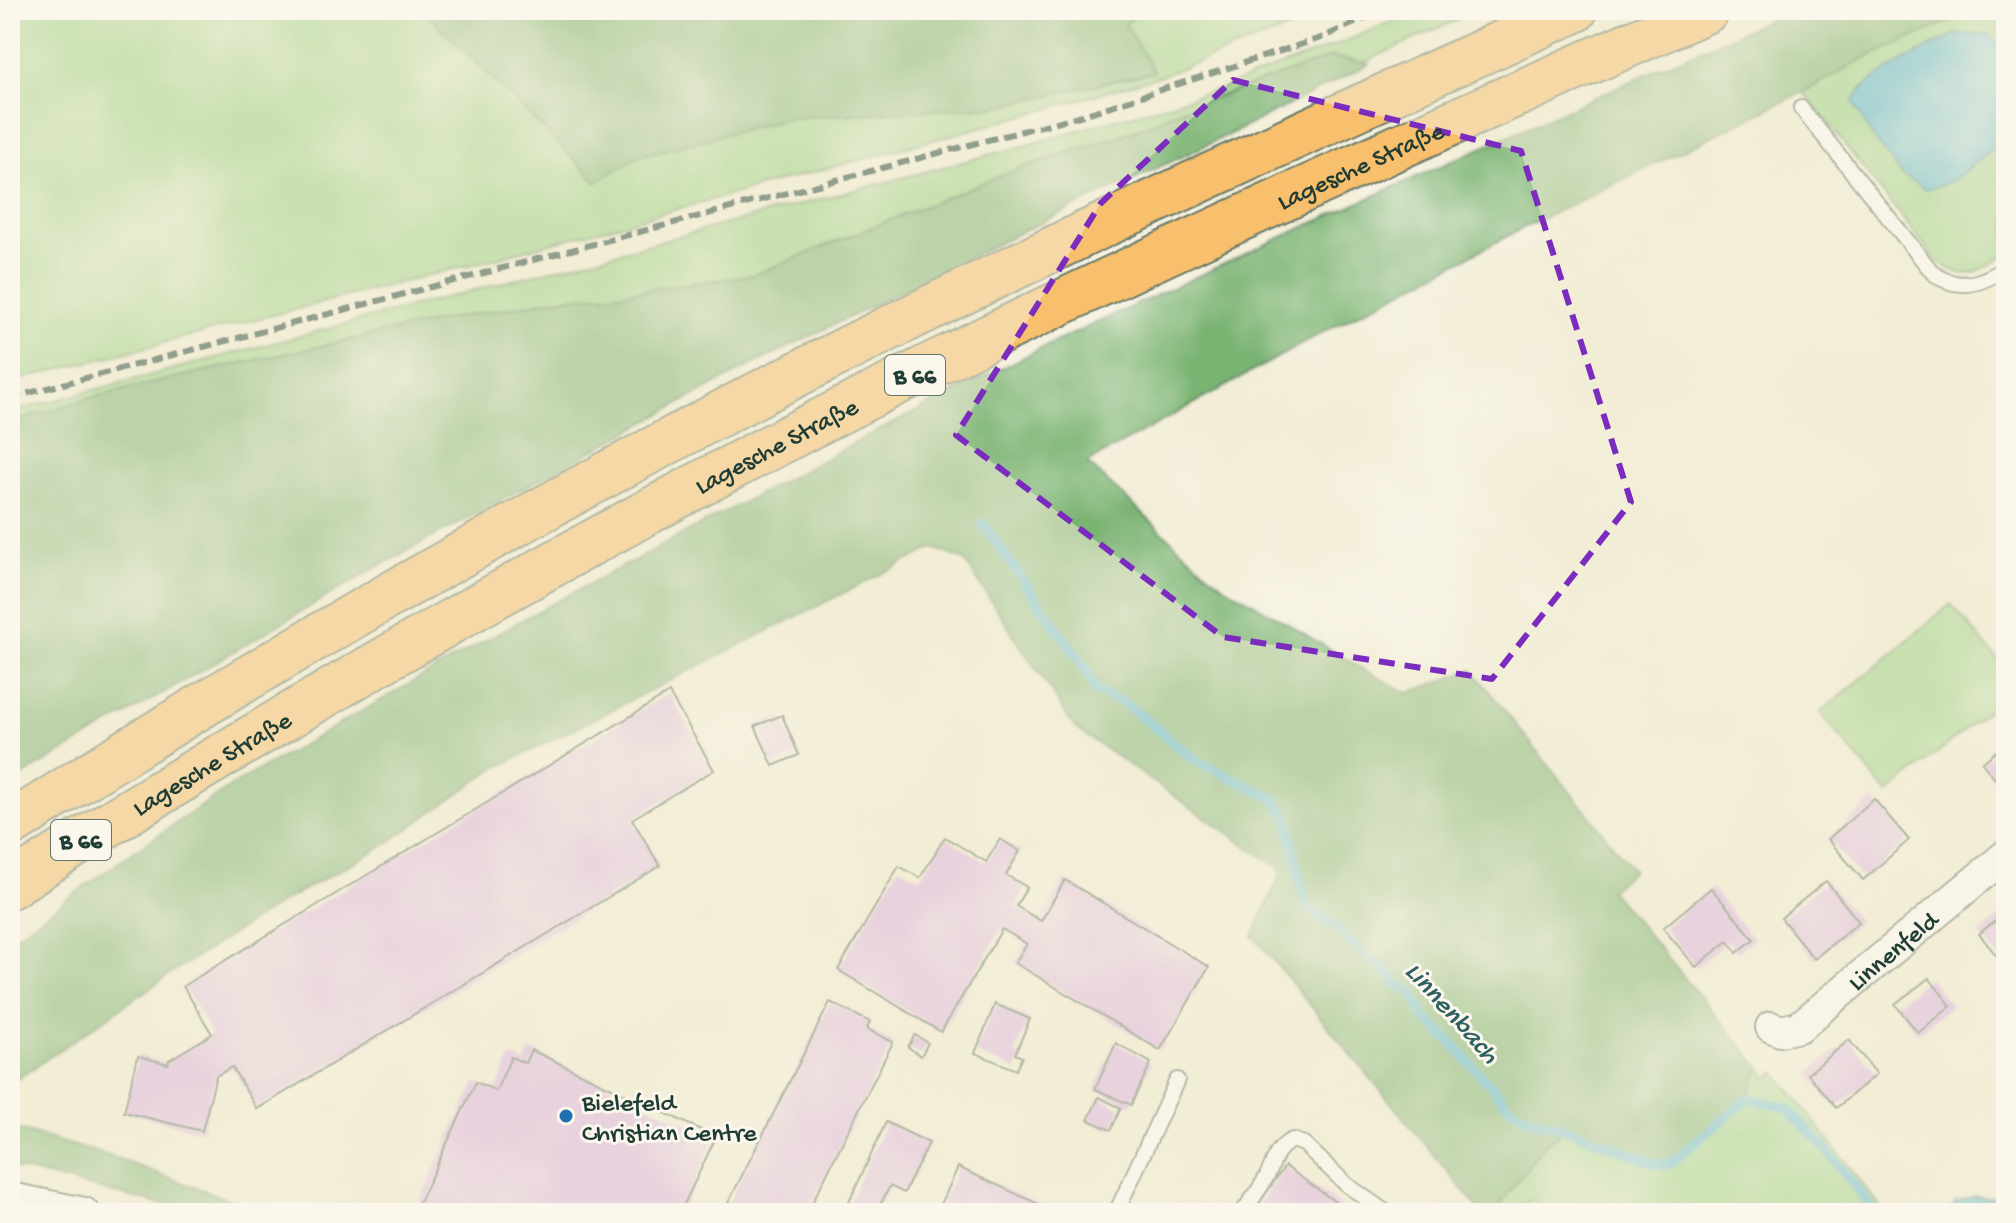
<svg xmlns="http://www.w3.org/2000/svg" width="2016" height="1223" viewBox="0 0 2016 1223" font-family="'Gochi Hand',sans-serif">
<rect width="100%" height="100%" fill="#fbf7ec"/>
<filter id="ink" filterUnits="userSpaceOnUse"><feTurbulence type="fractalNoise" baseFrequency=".0125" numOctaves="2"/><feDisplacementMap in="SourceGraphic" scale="16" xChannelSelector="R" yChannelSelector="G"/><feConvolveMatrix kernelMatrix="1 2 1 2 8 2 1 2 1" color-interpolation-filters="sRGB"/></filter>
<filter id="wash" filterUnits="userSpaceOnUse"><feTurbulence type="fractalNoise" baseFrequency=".006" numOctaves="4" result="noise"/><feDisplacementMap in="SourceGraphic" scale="32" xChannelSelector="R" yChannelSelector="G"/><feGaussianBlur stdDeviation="1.8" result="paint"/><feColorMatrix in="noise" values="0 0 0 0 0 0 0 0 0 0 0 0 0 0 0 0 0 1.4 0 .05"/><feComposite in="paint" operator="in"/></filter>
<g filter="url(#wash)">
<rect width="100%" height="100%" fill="#f2edd6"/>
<!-- green -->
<g fill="#98d286" stroke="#5c885d" stroke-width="2">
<polygon points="10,10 423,10 597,181 637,157 788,118 998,106 1154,72 1124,23 1142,10 1340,10 1160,76 1037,112 477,263 10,382"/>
<polygon points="1417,10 1478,10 1365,62 1332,57 1181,110 1131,132 1015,170 753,275 623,293 554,299 433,322 196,373 87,399 10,423 10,412 1027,145 1220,89 1349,40"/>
<path d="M1975,10H2006V50L1987,34H1956L1861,89L1951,182L2006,139V253C1976,275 1964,284 1934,258L1803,92L1861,60Z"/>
<polygon points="1951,604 2006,669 2006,695 1888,794 1820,713"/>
<polygon points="1760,1067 1768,1078 1776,1072 1885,1213 1552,1213 1533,1200 1505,1213 1494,1213 1544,1145 1569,1126 1668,1165 1748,1096"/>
</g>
<!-- forest -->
<g fill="#7ab473" stroke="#4c7854" stroke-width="2">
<polygon points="423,10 1142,10 1125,24 1154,72 998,106 788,118 637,157 597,182"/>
<polygon points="1790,10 1975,10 1861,60 1803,92 1523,228 1329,329 1087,463 1204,570 1223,585 1368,672 1408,693 1472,670 1633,870 1610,890 1760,1067 1748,1096 1668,1166 1569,1126 1544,1145 1494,1213 1482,1213 1253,936 1282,870 1075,728 964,560 933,548 492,770 385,845 289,898 176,970 10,1084 10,940 123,859 231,786 518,622 862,439 1038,350 1291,233"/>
<polygon points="1332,57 1370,64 1249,125 1021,232 744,369 379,566 10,783 10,423 87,399 196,373 433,322 554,299 623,293 753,275 1015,170 1131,132 1181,110"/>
<polygon points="10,1127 113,1157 266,1213 196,1213 10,1167"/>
</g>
<!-- water -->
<g fill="#53b6d2" stroke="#397a83" stroke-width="2">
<path d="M1956,34H1987L2006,50V139L1951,182L1926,189L1902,175L1872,136L1853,101C1872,72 1925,51 1956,34Z"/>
<polygon points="1975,1196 1993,1197 2006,1213 1948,1213 1956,1201"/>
</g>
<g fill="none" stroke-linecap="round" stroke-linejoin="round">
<!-- stream -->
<polyline stroke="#53b6d2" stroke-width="10" points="983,524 1083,665 1096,691 1126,704 1195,760 1273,798 1287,817 1306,907 1336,928 1364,955 1381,966 1396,984 1412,992 1424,1017 1451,1042 1511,1108 1531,1119 1573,1131 1654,1163 1669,1164 1749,1098 1788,1108 1823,1146 1876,1213"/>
</g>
<g id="blocks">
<!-- building -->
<g fill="#dbb1e7">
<polygon points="669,693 714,770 632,819 660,866 257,1109 232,1067 216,1076 202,1131 124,1112 138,1056 168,1064 169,1060 212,1034 183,986"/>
<polygon points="782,715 799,755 773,766 755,726"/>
<polygon points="2006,743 2006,793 1982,763"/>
<polygon points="1874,799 1909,840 1863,880 1828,839"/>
<polygon points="945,837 986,862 1000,839 1020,851 1006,875 1027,887 1016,906 1041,921 1065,880 1209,967 1160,1050 1015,963 1027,944 1002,929 941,1032 838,970 899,866 920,878"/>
<polygon points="1826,881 1859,922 1814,959 1781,918"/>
<polygon points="1711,888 1754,939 1737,953 1728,941 1696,967 1663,928"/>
<polygon points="2006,912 2006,963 2004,965 1979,934"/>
<polygon points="1929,978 1951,1006 1918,1033 1895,1004"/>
<polygon points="830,1002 870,1022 867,1029 893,1042 807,1213 738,1213 726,1207"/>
<polygon points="995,1004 1030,1019 1015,1054 1022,1057 1016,1070 975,1053"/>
<polygon points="915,1035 928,1043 921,1056 908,1047"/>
<polygon points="1849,1040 1877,1074 1836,1108 1808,1074"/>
<polygon points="1116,1043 1151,1063 1131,1105 1095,1089"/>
<polygon points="531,1050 716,1137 680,1213 414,1213 476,1082 496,1091 511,1057 525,1063"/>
<polygon points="1099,1097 1121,1108 1111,1130 1088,1120"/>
<polygon points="886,1122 929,1143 904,1193 890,1186 876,1213 844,1213"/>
<polygon points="1285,1166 1351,1213 1252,1213"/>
<polygon points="958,1167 1058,1213 937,1213"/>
</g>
</g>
</g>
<g filter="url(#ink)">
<use href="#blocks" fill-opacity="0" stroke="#697b6d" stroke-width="2"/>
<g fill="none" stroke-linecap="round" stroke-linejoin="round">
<defs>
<g id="lane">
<path d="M1801,108L1933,273C1957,292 1983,284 2006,267"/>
<polyline points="1116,1213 1177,1080"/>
<path d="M1242,1213C1251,1201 1260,1189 1267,1176C1275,1160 1275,1149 1292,1140L1304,1144L1347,1185L1387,1213"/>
</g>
<g id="street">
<path id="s1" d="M1771,1027L1781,1031L1799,1027L2006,855"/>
<polyline points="10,1198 84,1213"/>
</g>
<g id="highway">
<path d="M10,825C239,678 475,543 716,416C997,269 1287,140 1575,10"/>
<path id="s2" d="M10,886C104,825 201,768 297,711C520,579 748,454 981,341C1220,225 1464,117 1707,10"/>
</g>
</defs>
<!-- lane casing -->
<use href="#lane" stroke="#697b6d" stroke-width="18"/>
<!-- street casing -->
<use href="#street" stroke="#697b6d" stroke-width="34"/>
<!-- highway casing -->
<use href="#highway" stroke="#697b6d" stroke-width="48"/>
<!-- lane -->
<use href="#lane" stroke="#fff" stroke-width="14"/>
<!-- street -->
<use href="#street" stroke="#fff" stroke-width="30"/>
<!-- highway -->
<use href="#highway" stroke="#f8bf6c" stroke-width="44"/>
<!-- rail -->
<polyline stroke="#1f3d34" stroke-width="6" stroke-dasharray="12 6" stroke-linecap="butt" points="10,398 1083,115 1321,38 1384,10"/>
</g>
</g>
<!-- marked area -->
<path d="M0 0H2016V1223H0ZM1233,80L1521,151L1631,502L1492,679L1223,637L956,435L1101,203Z" fill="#f2edd6" fill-opacity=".55" fill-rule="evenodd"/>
<path fill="none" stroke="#7b2cbf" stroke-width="6" stroke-dasharray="16 10" stroke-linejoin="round" d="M1233,80L1521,151L1631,502L1492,679L1223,637L956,435L1101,203Z"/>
<!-- markers -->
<circle fill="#1f6fb2" stroke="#fbf7ec" stroke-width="3" cx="566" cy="1116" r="8"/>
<g text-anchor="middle" stroke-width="6" stroke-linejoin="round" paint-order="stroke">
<!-- shield labels -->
<g fill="#fbf7ec" stroke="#61756b" stroke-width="2">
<rect x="885" y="355" width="60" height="40" rx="6"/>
<rect x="51" y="820" width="60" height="40" rx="6"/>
</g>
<g font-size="24" font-weight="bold" fill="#1f3d34">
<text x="915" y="383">B 66</text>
<text x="81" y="848">B 66</text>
</g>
<!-- street labels -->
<g font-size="26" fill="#1f3d34" stroke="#fbf7ec">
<text dy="9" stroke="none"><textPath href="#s2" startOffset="1532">Lagesche Straße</textPath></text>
<text dy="9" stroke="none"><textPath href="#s2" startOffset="884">Lagesche Straße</textPath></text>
<text dy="9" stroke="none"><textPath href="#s2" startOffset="236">Lagesche Straße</textPath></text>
<text dy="9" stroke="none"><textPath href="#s1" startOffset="150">Linnenfeld</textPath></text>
</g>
<!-- poi labels -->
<g font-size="26" fill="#1f3d34" stroke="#fbf7ec" text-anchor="start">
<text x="582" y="1110">Bielefeld<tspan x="582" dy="30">Christian Centre</tspan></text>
</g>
<!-- water labels -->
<g font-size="28" font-style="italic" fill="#2f6163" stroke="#fbf7ec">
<text transform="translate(1454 1011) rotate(48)" y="10">Linnenbach</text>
</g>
</g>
<!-- margin -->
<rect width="2016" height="1223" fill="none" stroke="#fbf7ec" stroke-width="40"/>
</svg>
